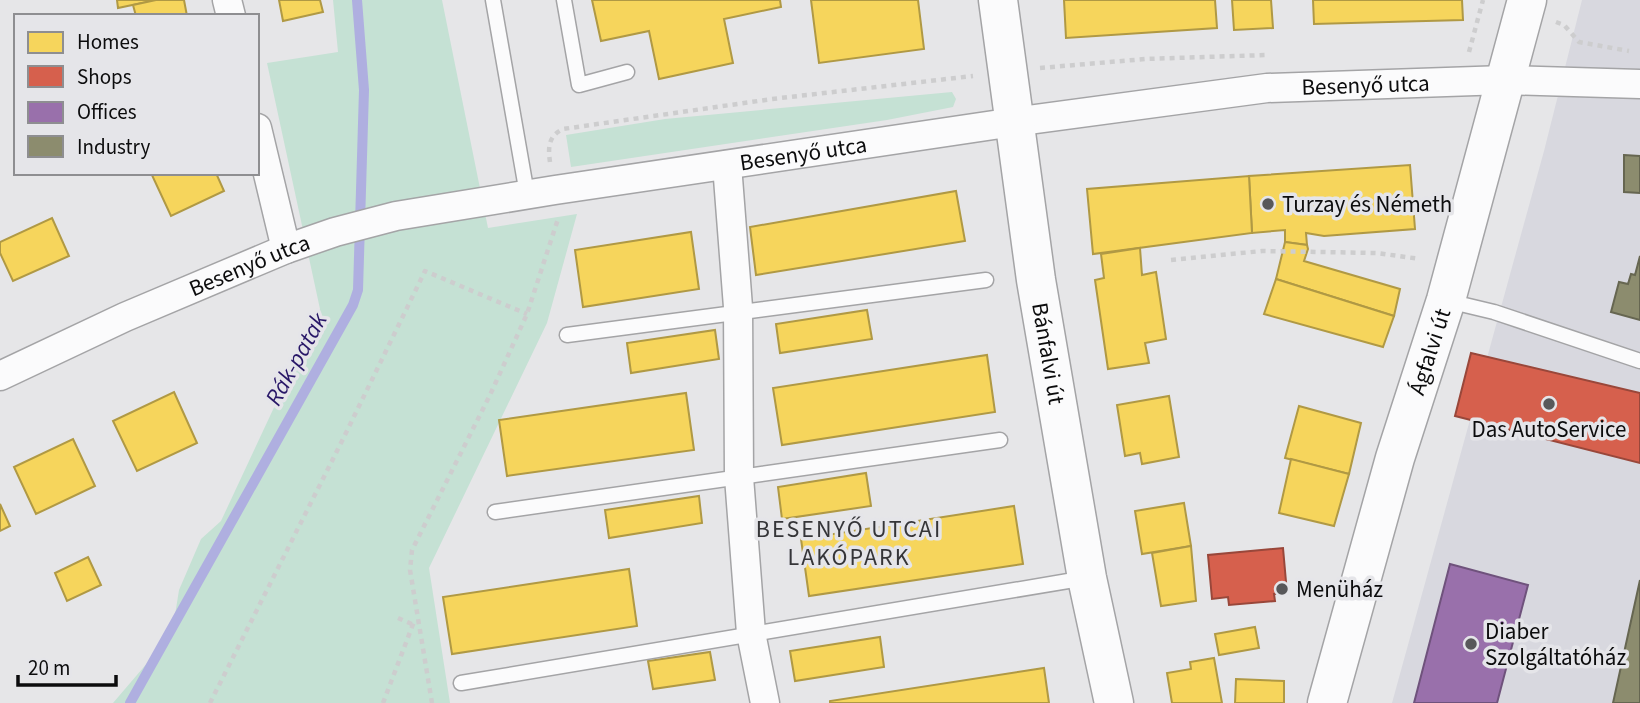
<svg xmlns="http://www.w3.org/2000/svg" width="1640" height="703" viewBox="0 0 1640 703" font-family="'Source Sans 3',sans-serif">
<rect width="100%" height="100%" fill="#e6e6e8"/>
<!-- built -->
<polygon fill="#d8d8df" points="1582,0 1640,0 1640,703 1392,703 1544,151"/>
<!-- green -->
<g fill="#c5e1d4">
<polygon points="333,0 442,0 488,228 577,214 547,323 429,568 450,703 113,703 172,634 179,590 201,539 221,521 320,309 267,63 338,52"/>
<polygon points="952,92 956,99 953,107 887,120 571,167 566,135 665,119"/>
</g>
<!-- homes -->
<g fill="#f6d55c" stroke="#b09944" stroke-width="2">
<polygon points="117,0 156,0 118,8"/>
<polygon points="156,0 184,0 187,16 136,16 133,5"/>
<polygon points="279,0 320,0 323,12 283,21"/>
<polygon points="592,0 780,0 781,7 724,19 733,63 659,79 649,31 601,41"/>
<polygon points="811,0 918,0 924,49 819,63"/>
<polygon points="1064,0 1215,0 1217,28 1066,38"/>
<polygon points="1232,0 1271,0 1273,28 1234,30"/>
<polygon points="1313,0 1462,0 1463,20 1314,24"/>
<polygon points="1410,165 1415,229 1324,236 1306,233 1307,245 1285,242 1285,230 1252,233 1249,176"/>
<polygon points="151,173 216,173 224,191 171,216"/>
<polygon points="1249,176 1252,233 1093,254 1087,189"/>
<polygon points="956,191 965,241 756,275 750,227"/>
<polygon points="52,218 69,256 13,281 0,253 0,242"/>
<polygon points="691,232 699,289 583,307 575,250"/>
<polygon points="1285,242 1307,245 1308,249 1304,261 1400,289 1394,316 1276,279"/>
<polygon points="1140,248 1142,275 1156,272 1166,339 1145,343 1149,363 1108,369 1095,280 1104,278 1101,254"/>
<polygon points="1276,279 1394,316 1383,347 1264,314"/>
<polygon points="867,310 872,339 780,353 776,324"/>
<polygon points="715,330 719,359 631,373 627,343"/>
<polygon points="987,355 995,412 782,445 773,388"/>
<polygon points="174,392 197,443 137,471 113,421"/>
<polygon points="686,393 694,450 507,476 499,420"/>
<polygon points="1169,396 1179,457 1142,464 1140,453 1125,456 1117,405"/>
<polygon points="1299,406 1361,423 1349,474 1285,458"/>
<polygon points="73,439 95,486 36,514 14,467"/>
<polygon points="1291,459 1349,474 1334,526 1279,513"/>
<polygon points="866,473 871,506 782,519 778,487"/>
<polygon points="699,496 702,523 609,538 605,510"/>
<polygon points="1184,503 1191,546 1142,554 1135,511"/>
<polygon points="0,504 10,526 0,531"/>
<polygon points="1014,506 1023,564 809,596 801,539"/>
<polygon points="1191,546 1196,601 1161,606 1152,553"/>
<polygon points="88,557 101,585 67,601 55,573"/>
<polygon points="629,569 637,626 452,654 443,597"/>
<polygon points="1255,627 1259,648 1219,655 1215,634"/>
<polygon points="880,637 884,667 795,681 790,651"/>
<polygon points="710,652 715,680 653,689 648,661"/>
<polygon points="1214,658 1222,703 1172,703 1167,673 1191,669 1190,662"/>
<polygon points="1044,668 1049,703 830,703 830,701"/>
<polygon points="1236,679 1284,681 1284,703 1235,703"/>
</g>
<!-- shops -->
<g fill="#d6604d" stroke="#99473a" stroke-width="2">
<polygon points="1471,353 1640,393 1640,463 1455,416"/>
<polygon points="1283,548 1287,593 1274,594 1275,601 1229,605 1228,597 1212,599 1208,555"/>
</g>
<!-- offices -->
<polygon fill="#9970ab" stroke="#6f527c" stroke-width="2" points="1450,564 1528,585 1497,703 1414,703"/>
<!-- industry -->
<g fill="#8c8c6e" stroke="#666651" stroke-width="2">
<polygon points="1624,155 1640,156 1640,193 1624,192"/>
<polygon points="1640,256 1640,320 1611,312 1619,282 1628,284 1631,274 1635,275"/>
<polygon points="1640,580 1640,703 1613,703"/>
</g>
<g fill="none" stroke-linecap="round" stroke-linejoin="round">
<!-- stream -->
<polyline stroke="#afafe0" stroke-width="10" points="130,703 353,305 358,290 364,90 357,0"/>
<defs>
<g id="lane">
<polyline points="493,0 527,194"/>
<polyline points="564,0 579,85 627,72"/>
<polyline points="1448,301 1494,312 1640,361"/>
<polyline points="567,335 986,280"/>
<polyline points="495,512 1000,440"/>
<polyline points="461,683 1086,578"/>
</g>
<g id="street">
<polyline points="227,0 231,16"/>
<polyline points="257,128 286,249"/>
<polyline points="727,165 738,307 739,477 751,633 765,703"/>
<path id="s1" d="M0,376L125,317L286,249L335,232L396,216L555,190L1014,122L1267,88L1505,80L1640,84"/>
</g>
<g id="secondary">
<path id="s2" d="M998,0L1036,280L1087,578L1114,703"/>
<path id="s3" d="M1327,703L1395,458L1446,300L1527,0"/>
</g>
</defs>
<!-- lane casing -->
<use href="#lane" stroke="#a4a4a6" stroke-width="17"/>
<!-- street casing -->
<use href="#street" stroke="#a4a4a6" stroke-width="31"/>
<!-- secondary casing -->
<use href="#secondary" stroke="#a4a4a6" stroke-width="41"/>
<!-- path -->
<g stroke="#cdcdce" stroke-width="4.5" stroke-dasharray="5 5" stroke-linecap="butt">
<polyline points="1556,22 1564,25 1579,42 1629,51"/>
<polyline points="1469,52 1483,0"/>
<polyline points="1040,68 1145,59 1266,55"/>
<path d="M550,162C548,148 548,136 563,129L772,99L973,76"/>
<polyline points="1171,260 1262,251 1377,253 1420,259"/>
<polyline points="398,618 414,625"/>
<polyline points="210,703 343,439 425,271 527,314"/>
<polyline points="383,703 415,619"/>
<polyline points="432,703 410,570 412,550 490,395 527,314 558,219"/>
</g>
<!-- lane -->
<use href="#lane" stroke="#fbfbfc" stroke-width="14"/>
<!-- street -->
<use href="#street" stroke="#fbfbfc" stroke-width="28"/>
<!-- secondary -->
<use href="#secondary" stroke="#fbfbfc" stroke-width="38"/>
</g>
<!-- markers -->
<g fill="#58585a" stroke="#e5e5e9" stroke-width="2.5">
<circle cx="1268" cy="204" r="7"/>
<circle cx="1549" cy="404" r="7"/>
<circle cx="1282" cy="589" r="7"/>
<circle cx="1471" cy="644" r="7"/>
</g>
<g text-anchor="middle" stroke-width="7" stroke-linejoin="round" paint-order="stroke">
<!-- street labels -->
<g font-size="23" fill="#0c0c0d" stroke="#e5e5e9">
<text dy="8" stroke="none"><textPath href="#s1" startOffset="1407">Besenyő utca</textPath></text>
<text dy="8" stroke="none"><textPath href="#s1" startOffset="840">Besenyő utca</textPath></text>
<text dy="8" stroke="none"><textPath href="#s1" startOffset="273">Besenyő utca</textPath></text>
<text dy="8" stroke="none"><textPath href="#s3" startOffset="366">Ágfalvi út</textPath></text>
<text dy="8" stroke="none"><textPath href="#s2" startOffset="357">Bánfalvi út</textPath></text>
</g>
<!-- poi labels -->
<g font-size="23" fill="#0c0c0d" stroke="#e5e5e9" text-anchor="start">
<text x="1282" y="212">Turzay és Németh</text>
<text x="1549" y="437" text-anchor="middle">Das AutoService</text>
<text x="1296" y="597">Menüház</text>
<text x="1485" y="639">Diaber<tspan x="1485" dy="26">Szolgáltatóház</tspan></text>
</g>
<!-- water labels -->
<g font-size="24" font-style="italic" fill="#281767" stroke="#e5e5e9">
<text transform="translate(296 359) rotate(-61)" y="8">Rák-patak</text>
</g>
<!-- neighbourhood labels -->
<g font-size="24" letter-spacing="2" fill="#353538" stroke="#e5e5e9">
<text x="849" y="537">BESENYŐ UTCAI<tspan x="849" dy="28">LAKÓPARK</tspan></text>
</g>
</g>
<!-- legend -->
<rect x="14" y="14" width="245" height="161" fill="#e5e5e9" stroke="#8e8e91" stroke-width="2"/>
<rect x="28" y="32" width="35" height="21" fill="#f6d55c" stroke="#8e8e91" stroke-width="2"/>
<text x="77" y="49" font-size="21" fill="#0c0c0d">Homes</text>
<rect x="28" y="66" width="35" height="21" fill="#d6604d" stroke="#8e8e91" stroke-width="2"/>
<text x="77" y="84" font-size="21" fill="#0c0c0d">Shops</text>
<rect x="28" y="102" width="35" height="21" fill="#9970ab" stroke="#8e8e91" stroke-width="2"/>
<text x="77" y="119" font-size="21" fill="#0c0c0d">Offices</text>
<rect x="28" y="136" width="35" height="21" fill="#8c8c6e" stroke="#8e8e91" stroke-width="2"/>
<text x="77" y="154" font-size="21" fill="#0c0c0d">Industry</text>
<!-- scale -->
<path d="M18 675v10h98v-10" fill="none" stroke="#0c0c0d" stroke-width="3.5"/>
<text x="28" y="675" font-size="21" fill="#0c0c0d" stroke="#e5e5e9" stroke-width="5" paint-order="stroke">20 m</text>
</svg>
